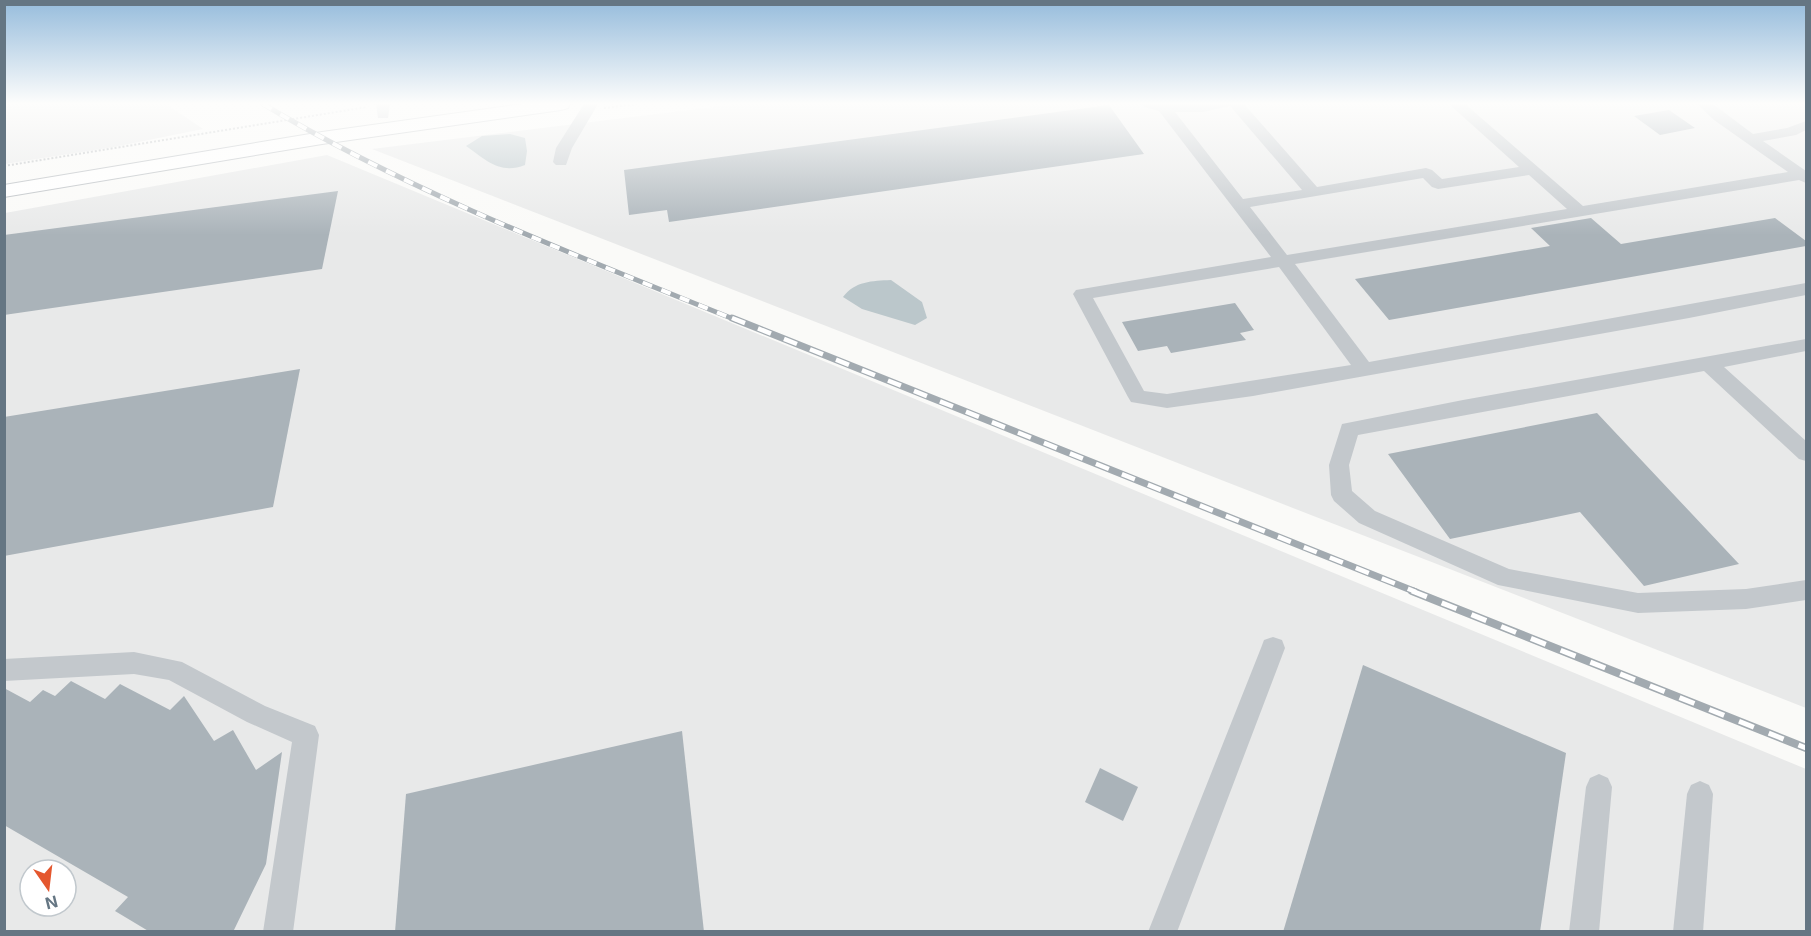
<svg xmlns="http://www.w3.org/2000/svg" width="1811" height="936" viewBox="0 0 1811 936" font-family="Inter,sans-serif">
<rect width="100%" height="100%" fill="#fafaf8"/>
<!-- built -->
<g fill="#e8e9e9" fill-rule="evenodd">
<polygon points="5,104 166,104 203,129 114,147 5,164"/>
<polygon points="738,104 1806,104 1806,708 372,149"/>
<path d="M327,155L1806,769V931L5,932V213ZM30,870H66V906H30Z"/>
</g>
<!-- water -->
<g fill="#bbc7cb">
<path d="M510,134L525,138L527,151L525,165C500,175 486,160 466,146L482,136Z"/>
<path d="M891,280L922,302L927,318L915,325L862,309L843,297C855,281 872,281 891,280Z"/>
</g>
<!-- building -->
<g fill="#aab3b9">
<polygon points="1109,105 1144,154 669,222 667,210 629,215 624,170"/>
<polygon points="1669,110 1695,128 1660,135 1634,116"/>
<polygon points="338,191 322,269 4,315 4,235"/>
<polygon points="1591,218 1621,244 1775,218 1806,241 1806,246 1389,320 1355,279 1550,246 1531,228"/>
<polygon points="1235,303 1254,330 1240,333 1246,340 1171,353 1167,346 1138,351 1122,322"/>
<polygon points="300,369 273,507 4,556 4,417"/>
<polygon points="1597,413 1739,564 1644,586 1580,512 1450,539 1388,454"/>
<polygon points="1363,665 1566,753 1540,932 1283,932"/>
<polygon points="71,681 105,699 120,684 170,710 184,696 214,741 233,730 256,770 282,752 266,864 233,932 150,932 115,911 128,897 4,825 4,688 30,702 43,690 55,696"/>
<polygon points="682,731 704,932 395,932 406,794"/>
<polygon points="1100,768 1138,787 1123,821 1085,802"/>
</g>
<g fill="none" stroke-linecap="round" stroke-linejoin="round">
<defs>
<polygon id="major" points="522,104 570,104 568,108 561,110 322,144 4,197 4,185 322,132"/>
</defs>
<!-- major casing -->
<use href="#major" stroke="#b5babe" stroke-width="2"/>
<!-- path -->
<g stroke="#bbbfc2" stroke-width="2" stroke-dasharray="2 2" stroke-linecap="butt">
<polyline points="604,108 638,104"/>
<polyline points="4,166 367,107"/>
</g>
<!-- minor -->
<g fill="#c3c8cc" fill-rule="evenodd">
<polygon points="376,104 390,104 388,118 378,118"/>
<polygon points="584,104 598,104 572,148 566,165 556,165 553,162 556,148"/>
<path d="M1142,104H1244L1317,187L1426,168L1432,170L1442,179L1519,167L1449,104H1465L1583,206L1788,172L1714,120L1697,104H1713L1753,134L1787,128L1806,121V130L1796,135L1763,141L1806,171V183L1799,180L1295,264L1369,362L1806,283V295L1689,318L1253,396L1167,408L1131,402L1128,397L1073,294L1076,290L1271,257L1159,111L1144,107ZM1230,106L1231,107L1302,190L1243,199L1175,112H1203ZM1529,175L1567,209L1287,255L1250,207L1423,178L1432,187L1438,189ZM1279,267L1351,365L1167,394L1144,391L1093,298Z"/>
<polygon points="1806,339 1806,351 1724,367 1806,441 1806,461 1799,459 1704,371 1358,435 1349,465 1352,491 1375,511 1509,569 1638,593 1746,589 1806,580 1806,600 1746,609 1638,613 1498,585 1359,523 1334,501 1331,495 1329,465 1342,424 1463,400"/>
<polygon points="1273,637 1282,640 1285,648 1177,932 1148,932 1261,648 1264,640"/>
<polygon points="134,652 182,662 265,706 315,726 319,735 293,932 263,932 292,742 247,722 169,680 134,674 4,681 4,659"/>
<polygon points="1599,774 1608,778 1612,787 1599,932 1569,932 1586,787 1590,778"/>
<polygon points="1700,781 1709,785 1713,794 1703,932 1673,932 1687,794 1691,785"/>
</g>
<!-- major -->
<use href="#major" fill="#fff" fill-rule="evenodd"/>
<defs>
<path id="rail-far2" d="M263,104C412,193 575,255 736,320"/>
<polyline id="rail-far1" points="732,318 1416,592"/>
<polyline id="rail" points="1412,591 1806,748"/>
</defs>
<!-- rail-far2 casing -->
<use href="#rail-far2" stroke="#a2aab0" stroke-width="5"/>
<!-- rail-far1 casing -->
<use href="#rail-far1" stroke="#a2aab0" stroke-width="7"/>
<!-- rail casing -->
<use href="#rail" stroke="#a2aab0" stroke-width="8"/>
<!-- rail-far2 -->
<use href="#rail-far2" stroke="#fff" stroke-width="4" stroke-dasharray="10" stroke-linecap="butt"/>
<!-- rail-far1 -->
<use href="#rail-far1" stroke="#fff" stroke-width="4.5" stroke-dasharray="14" stroke-linecap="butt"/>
<!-- rail -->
<use href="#rail" stroke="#fff" stroke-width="5" stroke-dasharray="16" stroke-linecap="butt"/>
</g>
<!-- sky -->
<linearGradient id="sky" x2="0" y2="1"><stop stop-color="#96bcdc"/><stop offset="0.44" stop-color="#fdfdfc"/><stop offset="1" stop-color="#fdfdfc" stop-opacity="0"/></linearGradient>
<rect width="1811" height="235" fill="url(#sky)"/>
<!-- border -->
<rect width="1811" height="936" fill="none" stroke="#657683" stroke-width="12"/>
<!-- north arrow -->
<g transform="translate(48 888) rotate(166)"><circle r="28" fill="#ffffff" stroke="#c1c8cd" stroke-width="1.5"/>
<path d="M0-4.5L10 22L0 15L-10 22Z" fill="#e4572e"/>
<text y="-9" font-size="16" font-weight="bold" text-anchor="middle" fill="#657683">N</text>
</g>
</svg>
